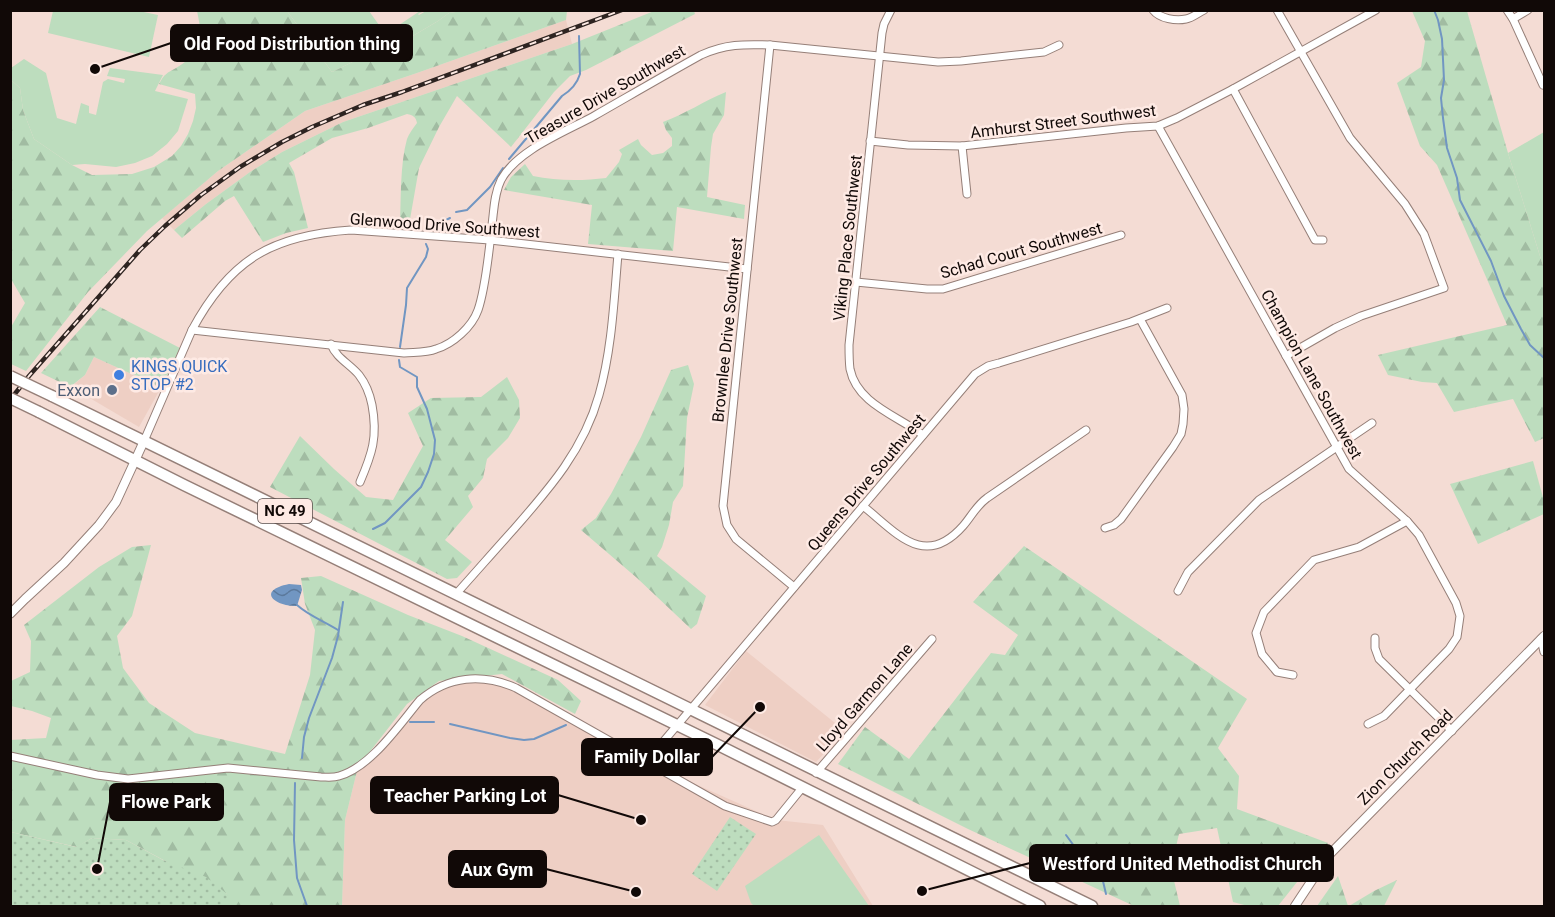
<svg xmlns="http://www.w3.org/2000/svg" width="1555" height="917" viewBox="0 0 1555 917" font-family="Roboto,sans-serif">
<defs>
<pattern id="forest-firs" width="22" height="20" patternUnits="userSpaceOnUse" patternTransform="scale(1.5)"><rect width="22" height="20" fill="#bdddbe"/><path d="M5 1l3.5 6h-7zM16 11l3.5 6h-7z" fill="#a1bca2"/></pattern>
<pattern id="park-dots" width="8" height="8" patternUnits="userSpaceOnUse" patternTransform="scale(1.5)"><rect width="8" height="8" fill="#bdddbe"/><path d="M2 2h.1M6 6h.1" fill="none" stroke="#a1bca2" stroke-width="1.8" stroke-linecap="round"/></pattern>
<pattern id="water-waves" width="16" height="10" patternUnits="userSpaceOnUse" patternTransform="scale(1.5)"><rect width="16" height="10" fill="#7196c2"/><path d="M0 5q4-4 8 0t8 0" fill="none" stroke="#5b799c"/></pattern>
</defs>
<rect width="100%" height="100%" fill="#f4dcd4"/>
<!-- built -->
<g fill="#eecfc4">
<polygon points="566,20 572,44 343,122 282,152 250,172 206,204 174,230 162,218 218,171 305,111 417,73"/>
<polygon points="94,357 158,386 163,384 139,427 71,387 85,375"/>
<polygon points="746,651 845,731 816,762 705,705"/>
<polygon points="496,680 646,762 776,820 823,825 873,906 342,906 345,820 358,767 420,700 447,683"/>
</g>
<!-- grass -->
<g fill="#bdddbe">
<polygon points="139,11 158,15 149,57 48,33 53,11"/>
<polygon points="287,11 369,11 379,25 381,24 387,33 420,11 424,11 418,14 419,15 426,11 462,11 449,13 438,21 411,37 373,52 332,72"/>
<polygon points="24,59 46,73 57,118 76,124 81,103 89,106 89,113 96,115 103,82 108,79 124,83 125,79 107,76 110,68 163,75 155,91 188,99 178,131 167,144 152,156 135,163 116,167 85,164 72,165 34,139 23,110 20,88 11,80 11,68"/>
<polygon points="1544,132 1544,269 1508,153"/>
<polygon points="819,835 869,906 754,906 751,903 745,886"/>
</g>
<!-- forest -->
<g fill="url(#forest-firs)">
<path d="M462,11H567L566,20L417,73L305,111L218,171L147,231L88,292L26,371L11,364V327L25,303L11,279V80L20,88L23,110L34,139L72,165L92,175L132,174L154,167L172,156L181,146L188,134L193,121L196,108L195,94L159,84C164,74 167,73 176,68C203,52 203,39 197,11H287L332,72L373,52L411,37L438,21L449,13Z"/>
<path d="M654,11H694L695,14L586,70L570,76L554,92L511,147L457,96L439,127L419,168L409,225L400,224C401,199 400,164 407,139C409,134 413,128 417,123C416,117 413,115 407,114L368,128L332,138L289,163L294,172L308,228L286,233L263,242L234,196L225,201L182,238L174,230L206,204L250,172L282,152L343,122L572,44Z"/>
<polygon points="1412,11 1467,11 1508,153 1544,269 1544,438 1535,442 1513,399 1454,412 1437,383 1422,382 1388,375 1378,355 1507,325 1437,165 1420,146 1397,83 1421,67 1425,41"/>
<path d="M726,92L724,115L713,134L711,147L707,197L745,205L744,219L677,207L673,251L588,244L592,205L504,190L511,177L525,164L533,176C556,181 583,181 606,178L619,162L622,154L619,150L638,139L641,145L652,155L663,153L672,146V138L666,130L663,122C685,114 704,101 726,92Z"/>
<polygon points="100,307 180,348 163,384 158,386 94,357 85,375 70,387 41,373"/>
<polygon points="688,365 694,384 687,418 683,486 673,502 669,525 662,547 657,556 706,596 697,624 691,629 637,578 581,530 596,518 611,494 641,437 671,370"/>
<polygon points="507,377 519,400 520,418 508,438 487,459 483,478 468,496 473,507 445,540 472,562 457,578 447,579 270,487 300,436 334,469 366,497 393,500 423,446 408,413 431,398 481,397"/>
<polygon points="1533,461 1544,501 1544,514 1478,544 1450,484"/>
<polygon points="151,545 132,616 117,636 123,668 149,703 195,733 285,754 310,675 315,630 305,604 301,578 321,576 408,615 462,636 558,680 581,701 575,714 502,674 439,681 407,704 358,767 345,820 342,906 227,906 227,894 126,840 92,838 77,847 11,832 10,740 46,738 51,718 32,711 11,706 11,681 30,672 31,641 24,625 99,567 132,547"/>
<polygon points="1024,546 1247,699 1218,748 1239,776 1237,809 1328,843 1278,906 1248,906 1233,902 1217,828 1179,834 1171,868 1180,906 1134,906 968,829 838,764 865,727 909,759 991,653 1005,655 1018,635 973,602"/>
<polygon points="1338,876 1348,906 1317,906"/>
<polygon points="1397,880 1384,906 1349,906 1374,891"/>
</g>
<!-- park -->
<g fill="url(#park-dots)">
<polygon points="730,817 756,834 717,891 692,874"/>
<polygon points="11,832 76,847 92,838 126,840 163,860 206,877 227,894 227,906 11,906"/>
</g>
<!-- water -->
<path fill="url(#water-waves)" d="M289,584L301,585L302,590L297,606C276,607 255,591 289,584Z"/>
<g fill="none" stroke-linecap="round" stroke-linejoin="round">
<!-- stream -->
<g stroke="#7196c2" stroke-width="2">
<polyline points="1434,10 1438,20 1442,39 1444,80 1441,98 1443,118 1447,148 1457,178 1460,200 1491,261 1504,296 1521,329 1530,345 1544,358"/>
<polyline points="576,11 576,10"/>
<path d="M509,159L562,96C570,91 577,84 580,74L579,36"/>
<polyline points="456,212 467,210 490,187 503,168"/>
<polyline points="446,220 450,218"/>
<polyline points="400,347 406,305 407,288 426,257 428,249 426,244"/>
<polyline points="373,529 385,523 421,487 428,472 434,454 435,440 427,409 417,387 417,377 400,367 399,360"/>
<path d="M297,605C309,616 324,621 338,630"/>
<polyline points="410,722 434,722"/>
<polyline points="450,724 510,738 524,740 534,739 566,725"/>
<polyline points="302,758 304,737 309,718 332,658 338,636 343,602"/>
<polyline points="295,783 294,840 297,878 307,906"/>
<polyline points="1066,835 1077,850 1095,866 1102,877 1106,894"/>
</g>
<defs>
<g id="minor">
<path d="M891,10L884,24L882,33L849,345C849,353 849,361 850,369C857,404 898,416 923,435"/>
<path d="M1153,10C1160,19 1176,21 1186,19C1192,18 1198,13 1204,10"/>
<polyline points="1277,10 1350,138 1405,204 1424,234 1444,288 1361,316 1335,328 1286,356"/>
<polyline points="1507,10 1513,19 1543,85 1544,84"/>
<polyline points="1513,19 1528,10"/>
<polyline points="770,45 723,506 727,525 736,539 794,587"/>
<polyline points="1233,89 1315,240 1323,240"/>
<polyline points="1158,126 1349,469 1407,521 1419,535 1456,603 1460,616 1457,637 1449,649 1384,716 1368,724"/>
<polyline points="870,141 908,145 962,146 1126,128 1158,126 1177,118 1233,89 1376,10"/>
<polyline points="962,146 967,194"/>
<polyline points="856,282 927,289 943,289 1121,235"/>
<path d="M192,330L404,353C415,352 426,353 436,349C453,344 472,327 478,310C486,287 489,250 492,225C494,210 494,194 501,180C517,150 565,132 594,116C629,96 665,75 701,55C725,44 744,44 770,45L938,62L961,61L1044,52L1059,45"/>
<path d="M331,344C336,358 350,364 359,375C366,384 370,395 372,405C378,437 372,454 360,482"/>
<path d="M144,441L192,330C230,259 273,235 351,230L490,240L747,269"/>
<path d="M863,506C896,532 924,570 963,526C971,517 976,506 987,498L1086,430"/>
<polyline points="1105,528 1114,525 1121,519 1173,447 1181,434 1183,424 1184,409 1182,395 1140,319"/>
<polyline points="1178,591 1188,572 1259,500 1372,423"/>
<path d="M456,594C475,573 494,551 514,529C550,488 584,449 599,395C612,349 614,300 618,254"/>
<polyline points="1375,638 1375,648 1379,659 1452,731"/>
<polyline points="1541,639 1544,652"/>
<polyline points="1293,675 1277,672 1262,654 1256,633 1264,612 1314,560 1359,547 1407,521"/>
<path d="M10,756L97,775L128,779L228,768L321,777C327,777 333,778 339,776C371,767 399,725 420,700C448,676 482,673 516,688L725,806L766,820L772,822L776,820L802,788"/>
<polyline points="646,762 975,374 988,366 999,363 1131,322 1167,308"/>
<polyline points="816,773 932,639"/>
</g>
<g id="tertiary">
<polyline points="10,614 25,599 64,563 99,525 116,502 144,441"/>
<polyline points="1295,906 1328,856 1544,636"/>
</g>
<g id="trunk">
<polyline points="52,396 1092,906"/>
<path d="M39,412L184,485L720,746C827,800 934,852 1040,906"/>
</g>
</defs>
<!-- minor casing -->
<use href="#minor" stroke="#957f78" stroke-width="9"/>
<!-- tertiary casing -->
<use href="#tertiary" stroke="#957f78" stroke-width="10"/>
<!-- trunk casing -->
<use href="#trunk" stroke="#957f78" stroke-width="13"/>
<!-- minor -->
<use href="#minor" stroke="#fff" stroke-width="7"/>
<!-- tertiary -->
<use href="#tertiary" stroke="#fff" stroke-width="8"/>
<!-- trunk -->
<use href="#trunk" stroke="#fff" stroke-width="10"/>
<defs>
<polyline id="rail" points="10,400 29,376 140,250 165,226 201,195 240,167 282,142 312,127 363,105 402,92 622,10"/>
</defs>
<!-- rail casing -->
<use href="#rail" stroke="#2e2421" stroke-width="4.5"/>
<!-- rail -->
<use href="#rail" stroke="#feeae4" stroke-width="2" stroke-dasharray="7" stroke-linecap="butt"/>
<defs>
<g id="trunk-bridge">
<polyline points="10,376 52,396"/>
<polyline points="10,398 39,412"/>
</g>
</defs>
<!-- trunk-bridge casing -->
<use href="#trunk-bridge" stroke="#957f78" stroke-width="13" stroke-linecap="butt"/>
<!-- trunk-bridge -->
<use href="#trunk-bridge" stroke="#fff" stroke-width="10"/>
</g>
<!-- markers -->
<circle fill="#3f7fe0" stroke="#feeae4" stroke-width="2" cx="119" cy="375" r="6"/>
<circle fill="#5c6f8a" stroke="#feeae4" stroke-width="2" cx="112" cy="390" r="6"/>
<g text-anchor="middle" stroke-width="5" stroke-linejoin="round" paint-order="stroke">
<!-- shield labels -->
<rect fill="#feeae4" stroke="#584c49" stroke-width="1.5" x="258" y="499" width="54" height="24" rx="4.5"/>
<g font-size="15" font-weight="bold" fill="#110907">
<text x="285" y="516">NC 49</text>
</g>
<!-- street labels -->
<g font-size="16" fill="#110907" stroke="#feeae4">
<text transform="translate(605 94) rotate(-30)" y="6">Treasure Drive Southwest</text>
<text transform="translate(1063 121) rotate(-7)" y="6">Amhurst Street Southwest</text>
<text transform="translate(445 225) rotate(4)" y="6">Glenwood Drive Southwest</text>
<text transform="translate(847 238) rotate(-84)" y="6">Viking Place Southwest</text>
<text transform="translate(1021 250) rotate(-16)" y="6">Schad Court Southwest</text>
<text transform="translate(727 330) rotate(-84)" y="6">Brownlee Drive Southwest</text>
<text transform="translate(1312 374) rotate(61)" y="6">Champion Lane Southwest</text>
<text transform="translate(866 482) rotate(-50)" y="6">Queens Drive Southwest</text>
<text transform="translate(864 697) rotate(-49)" y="6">Lloyd Garmon Lane</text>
<text transform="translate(1405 757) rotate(-45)" y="6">Zion Church Road</text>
</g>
<!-- shop labels -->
<g font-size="16" fill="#366cbe" stroke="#feeae4" text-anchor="start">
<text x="131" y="372">KINGS QUICK<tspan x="131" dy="18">STOP #2</tspan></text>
</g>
<!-- service labels -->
<g font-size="16" fill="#4e5e75" stroke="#feeae4" text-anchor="end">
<text x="100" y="396">Exxon</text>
</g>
</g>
<!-- callouts -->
<path fill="none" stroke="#110907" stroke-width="2" d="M95 69L171 43M760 707L712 757M641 820L558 795M97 869L110 802M922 891L1030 863M636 892L546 869"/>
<g fill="#110907" stroke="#feeae4" stroke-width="2">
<circle cx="95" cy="69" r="6"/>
<circle cx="760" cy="707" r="6"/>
<circle cx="641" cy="820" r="6"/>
<circle cx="97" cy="869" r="6"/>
<circle cx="922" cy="891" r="6"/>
<circle cx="636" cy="892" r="6"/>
</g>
<g fill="#110907" stroke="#110907" stroke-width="2">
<rect x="171" y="25" width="241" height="36" rx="6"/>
<rect x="582" y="739" width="130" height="36" rx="6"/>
<rect x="371" y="777" width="187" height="36" rx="6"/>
<rect x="110" y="784" width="113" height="36" rx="6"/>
<rect x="1030" y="845" width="303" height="36" rx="6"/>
<rect x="449" y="851" width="97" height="36" rx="6"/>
</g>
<g font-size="18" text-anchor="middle" font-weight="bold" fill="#fff">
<text x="292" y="50">Old Food Distribution thing</text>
<text x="647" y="763">Family Dollar</text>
<text x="465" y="802">Teacher Parking Lot</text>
<text x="166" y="808">Flowe Park</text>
<text x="1182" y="870">Westford United Methodist Church</text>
<text x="497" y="876">Aux Gym</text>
</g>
<!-- border -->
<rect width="1555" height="917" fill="none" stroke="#110907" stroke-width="24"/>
</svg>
